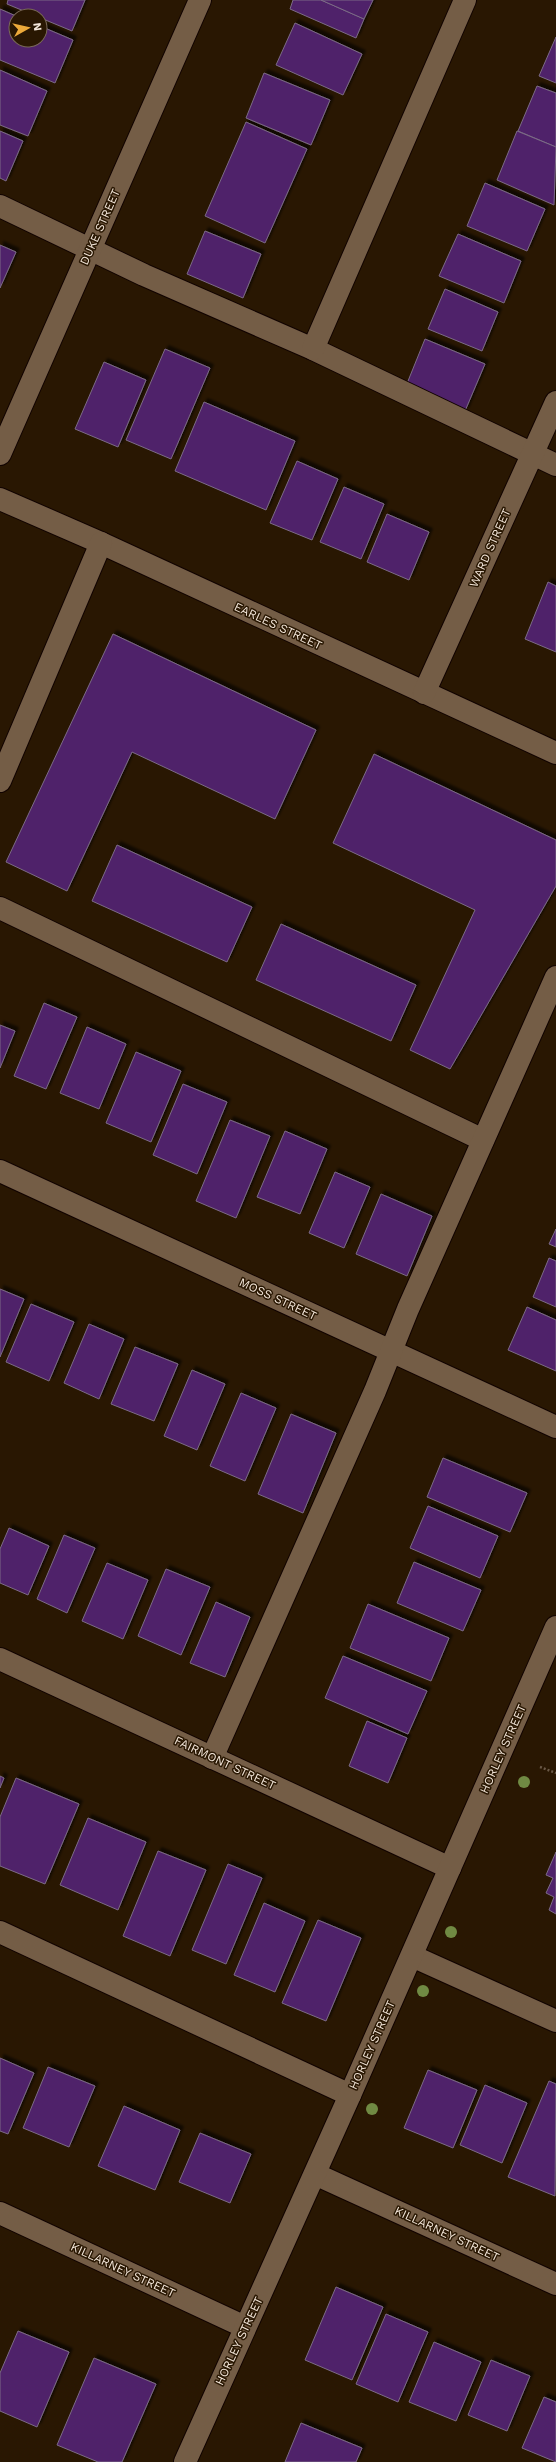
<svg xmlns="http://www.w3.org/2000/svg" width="556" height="2462" viewBox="0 0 556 2462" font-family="'Work Sans',sans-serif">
<defs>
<filter id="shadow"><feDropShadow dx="3.5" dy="-3.5" stdDeviation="1" flood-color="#0009"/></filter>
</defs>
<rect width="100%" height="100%" fill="#291702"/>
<!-- building -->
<g fill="#50216a" stroke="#7b6b86" filter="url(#shadow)">
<polygon points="8,0 85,0 72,31 7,4"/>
<polygon points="293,0 321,0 364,19 356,38 290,9"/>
<polygon points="321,0 373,0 364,19"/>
<polygon points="0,9 16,16 16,40 40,40 40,26 73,40 55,83 0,60"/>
<polygon points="295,23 362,54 343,95 276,65"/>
<polygon points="556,37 556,83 539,76"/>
<polygon points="0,70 47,91 28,136 0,125"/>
<polygon points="264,73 330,100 311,145 246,118"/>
<polygon points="537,86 556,93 556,147 518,131"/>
<polygon points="246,122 307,149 265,243 205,216"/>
<polygon points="0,131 23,141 6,181 0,178"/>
<polygon points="517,131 556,147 554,205 497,180"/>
<polygon points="485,183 545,209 527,251 467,226"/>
<polygon points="205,231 261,254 243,298 187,274"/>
<polygon points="458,234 521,261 504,303 439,276"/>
<polygon points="0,245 16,252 0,288"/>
<polygon points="445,289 498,312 482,351 428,329"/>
<polygon points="425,339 485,364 465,411 406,386"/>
<polygon points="165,349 210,368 171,459 126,440"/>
<polygon points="104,362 146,380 118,447 75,429"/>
<polygon points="204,402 295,441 266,510 175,471"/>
<polygon points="297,461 338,479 312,540 270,523"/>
<polygon points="344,487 384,504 361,559 320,542"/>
<polygon points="387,514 429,532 409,580 367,562"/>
<polygon points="548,582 556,586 556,652 525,639"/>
<polygon points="113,634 316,730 275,819 132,752 67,891 6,862"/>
<polygon points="374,754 556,840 556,886 450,1069 410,1050 475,910 333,843"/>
<polygon points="117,845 252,907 227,962 92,901"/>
<polygon points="281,924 416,985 391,1041 256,980"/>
<polygon points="44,1003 77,1017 46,1089 14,1076"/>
<polygon points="0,1025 15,1031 0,1068"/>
<polygon points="87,1027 126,1044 99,1109 60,1093"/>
<polygon points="136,1052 181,1071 151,1142 106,1123"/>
<polygon points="183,1084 227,1102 197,1174 153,1155"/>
<polygon points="230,1120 270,1136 236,1218 196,1201"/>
<polygon points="285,1131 327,1149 300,1214 257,1197"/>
<polygon points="335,1172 370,1187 344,1248 309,1233"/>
<polygon points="381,1194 432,1216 407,1276 356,1254"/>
<polygon points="556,1229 556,1247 549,1244"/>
<polygon points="549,1258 556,1261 556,1307 533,1297"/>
<polygon points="0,1289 24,1299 0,1357"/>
<polygon points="31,1304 74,1322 49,1381 6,1362"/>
<polygon points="527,1307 556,1320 556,1371 508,1350"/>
<polygon points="89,1324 124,1339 99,1399 64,1383"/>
<polygon points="135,1347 178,1364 154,1421 111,1404"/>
<polygon points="192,1370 225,1384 197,1450 164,1436"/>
<polygon points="241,1393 276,1408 245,1481 210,1466"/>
<polygon points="291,1414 336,1433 303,1513 258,1494"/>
<polygon points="443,1458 527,1493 510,1532 427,1497"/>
<polygon points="428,1506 498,1536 480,1578 410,1548"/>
<polygon points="9,1528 49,1546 28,1595 0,1583 0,1549"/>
<polygon points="64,1535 95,1548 67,1613 37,1599"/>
<polygon points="414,1562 481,1590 463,1631 397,1603"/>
<polygon points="107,1563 148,1580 123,1639 82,1621"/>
<polygon points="166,1569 210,1587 181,1655 138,1636"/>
<polygon points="216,1602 250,1617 225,1677 190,1663"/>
<polygon points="368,1604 449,1638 431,1681 350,1648"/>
<polygon points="343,1656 427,1691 408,1734 325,1698"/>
<polygon points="367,1721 407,1738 388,1783 349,1766"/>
<polygon points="0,1776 4,1778 0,1788"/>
<polygon points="16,1778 79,1804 45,1884 0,1866 0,1817"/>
<polygon points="88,1818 146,1842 118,1910 60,1885"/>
<polygon points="158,1851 206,1870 170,1956 123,1936"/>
<polygon points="556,1852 556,1914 549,1910 554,1897 546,1893 553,1878 546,1875"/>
<polygon points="228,1864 262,1878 226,1964 192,1950"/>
<polygon points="264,1903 305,1921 275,1992 234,1975"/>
<polygon points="318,1920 361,1938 326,2021 282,2003"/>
<polygon points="0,2058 34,2073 8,2134 0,2131"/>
<polygon points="48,2067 95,2086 69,2147 23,2128"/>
<polygon points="428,2070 477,2090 453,2148 404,2128"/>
<polygon points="549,2081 556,2084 555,2196 508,2177"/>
<polygon points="485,2085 527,2103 502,2163 460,2145"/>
<polygon points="124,2106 180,2130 155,2190 98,2166"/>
<polygon points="200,2133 251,2154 230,2203 179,2182"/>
<polygon points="336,2287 383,2307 352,2380 305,2360"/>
<polygon points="386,2314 428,2332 398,2402 356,2384"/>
<polygon points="18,2331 69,2352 37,2427 0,2411 0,2373"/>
<polygon points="434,2342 481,2362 456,2421 409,2402"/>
<polygon points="94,2358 156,2384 122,2462 98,2462 57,2445"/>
<polygon points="491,2360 530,2376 507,2431 468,2415"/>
<polygon points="544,2397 556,2402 556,2462 522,2448"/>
<polygon points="301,2423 362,2448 356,2462 285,2462"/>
</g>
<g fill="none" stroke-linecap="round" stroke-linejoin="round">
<defs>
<g id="minor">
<polyline points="0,206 144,275 313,349 556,465"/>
<polyline points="313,349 465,0"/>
<polyline points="0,454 200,0"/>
<polyline points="0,499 101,543 556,753"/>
<polyline points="424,693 556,402"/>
<polyline points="0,781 101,543"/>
<polyline points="0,908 483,1140"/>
<polyline points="0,1171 556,1427"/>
<polyline points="0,1659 450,1868"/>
<polyline points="212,1758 375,1391 408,1309 556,977"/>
<polyline points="0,1932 350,2095"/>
<polyline points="412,1956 556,2021"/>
<polyline points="315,2174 556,2284"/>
<polyline points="0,2213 245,2327"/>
<polyline points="185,2462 350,2095 556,1627"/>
</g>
</defs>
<!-- minor casing -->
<use href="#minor" stroke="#110300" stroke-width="24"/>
<!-- path -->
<polyline stroke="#6b5a48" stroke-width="2.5" stroke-dasharray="2 2" stroke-linecap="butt" points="540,1767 556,1773"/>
<!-- minor -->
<use href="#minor" stroke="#745d46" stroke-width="22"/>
</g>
<!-- trees -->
<g fill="#708a43">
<circle cx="524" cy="1782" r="6"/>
<circle cx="451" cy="1932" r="6"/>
<circle cx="423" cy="1991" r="6"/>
<circle cx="372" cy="2109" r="6"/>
</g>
<g text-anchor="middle" stroke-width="3" stroke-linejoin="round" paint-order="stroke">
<!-- street labels -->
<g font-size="12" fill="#f4e7da" stroke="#291702">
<text transform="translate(100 227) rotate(-66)" y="4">DUKE STREET</text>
<text transform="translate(490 548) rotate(-66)" y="4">WARD STREET</text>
<text transform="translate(278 626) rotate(25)" y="4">EARLES STREET</text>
<text transform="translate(278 1299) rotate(25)" y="4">MOSS STREET</text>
<text transform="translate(503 1749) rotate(-66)" y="4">HORLEY STREET</text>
<text transform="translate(225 1763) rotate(25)" y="4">FAIRMONT STREET</text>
<text transform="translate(372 2045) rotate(-66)" y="4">HORLEY STREET</text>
<text transform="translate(447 2234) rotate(25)" y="4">KILLARNEY STREET</text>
<text transform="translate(123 2270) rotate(25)" y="4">KILLARNEY STREET</text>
<text transform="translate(239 2341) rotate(-65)" y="4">HORLEY STREET</text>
</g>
</g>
<!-- north arrow -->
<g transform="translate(28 28) rotate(82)"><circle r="19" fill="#291702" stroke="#7a6a58"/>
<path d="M0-3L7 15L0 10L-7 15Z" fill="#eca93a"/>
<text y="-6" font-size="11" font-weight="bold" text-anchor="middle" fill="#f4e7da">N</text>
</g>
</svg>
